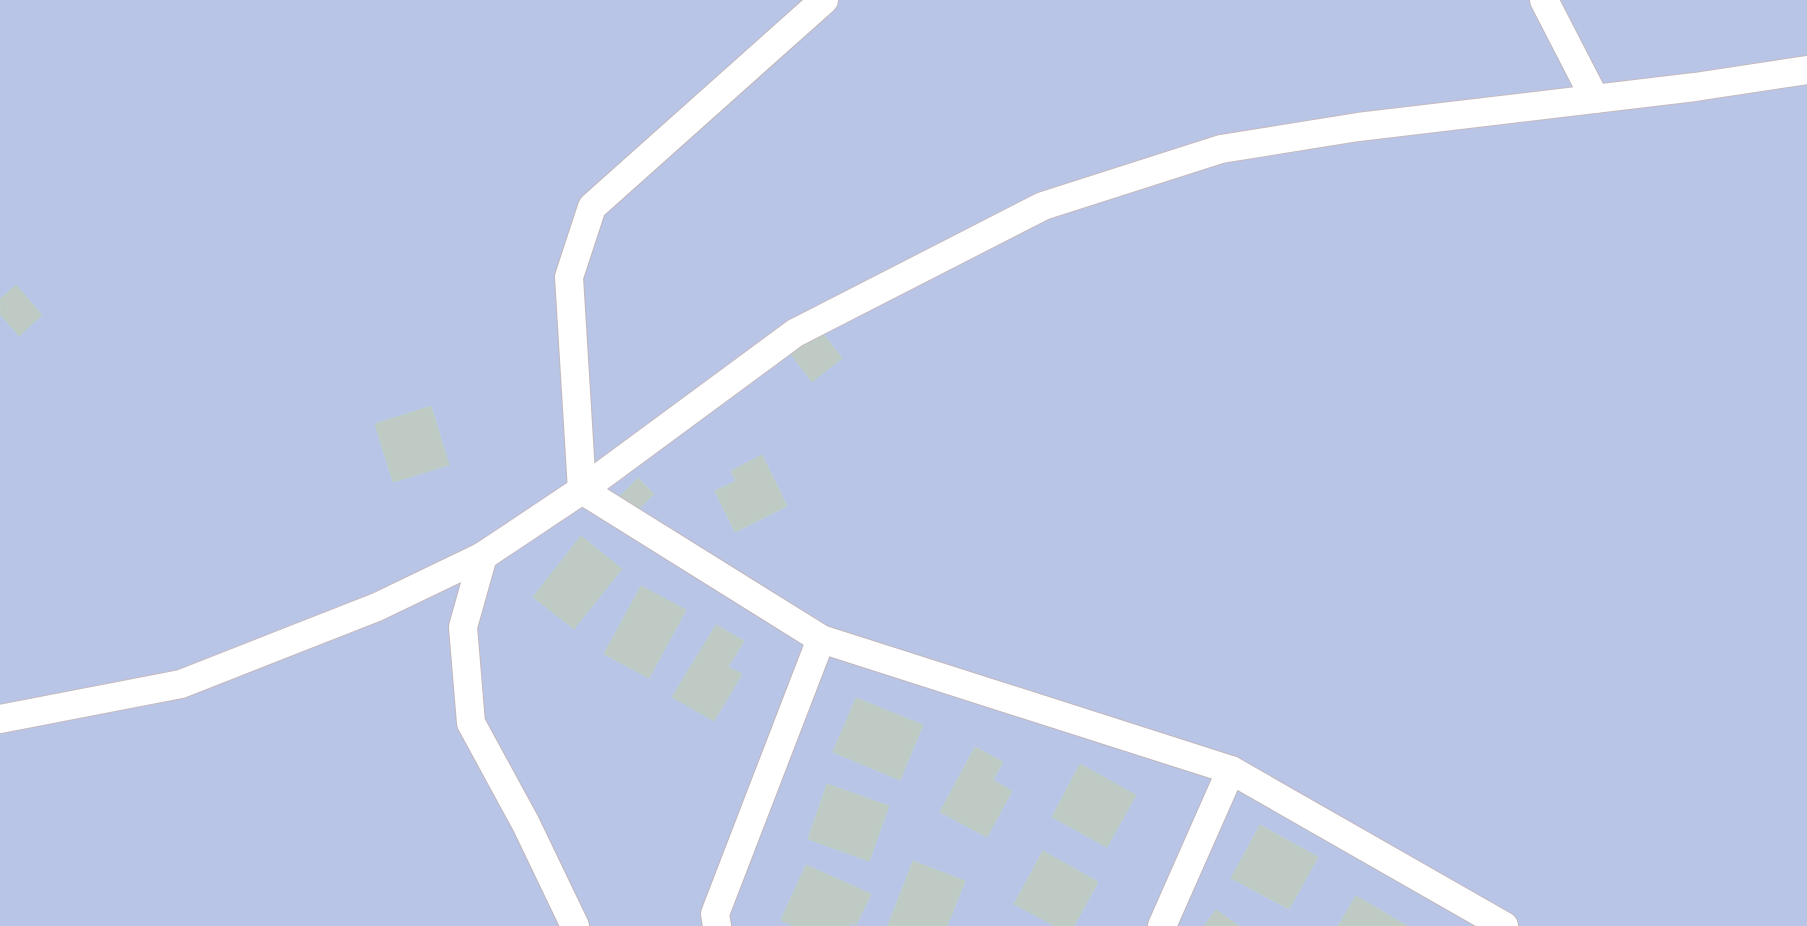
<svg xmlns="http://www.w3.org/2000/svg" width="1807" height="926" viewBox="0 0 1807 926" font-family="Barlow,sans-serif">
<rect width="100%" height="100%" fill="#dfede6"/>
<!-- green -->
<rect fill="#b9c5e7" x="0" y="0" width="1807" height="926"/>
<!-- building -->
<g fill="#becac3" stroke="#bdd2c6">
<polygon points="16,285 42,315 19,336 0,314 0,299"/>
<polygon points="820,330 842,358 812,382 790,353"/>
<polygon points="431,406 449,465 393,482 375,424"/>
<polygon points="762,455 787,506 735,532 715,491 736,481 731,471"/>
<polygon points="638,478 654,494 632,516 616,500"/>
<polygon points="581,536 622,569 574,629 533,597"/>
<polygon points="641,586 686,610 649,678 604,654"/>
<polygon points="716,625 744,641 728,667 742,674 714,721 672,697"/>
<polygon points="856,698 923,725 900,780 833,752"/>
<polygon points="975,747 1003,762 993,780 1012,791 987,837 940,812"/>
<polygon points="1080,764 1136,795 1107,847 1052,817"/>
<polygon points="827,784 889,806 869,861 808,839"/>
<polygon points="1260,825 1318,857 1289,909 1231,878"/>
<polygon points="1043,851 1098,882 1074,926 1055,926 1014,904"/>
<polygon points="913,861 965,881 947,926 888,926"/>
<polygon points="806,865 871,894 856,925 851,923 849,926 794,926 781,920"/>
<polygon points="1356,896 1407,926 1338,926"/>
<polygon points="1216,910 1239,926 1204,926"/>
</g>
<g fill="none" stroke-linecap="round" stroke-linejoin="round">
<defs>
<g id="minor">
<polyline points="824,0 592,207 569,277 582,490 821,639 1231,770 1504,926"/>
<polyline points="1544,0 1595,99"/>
<polyline points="483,556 463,627 471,723 526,824 575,926"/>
<polyline points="717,926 715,914 821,639"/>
<polyline points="1162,926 1231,770"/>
</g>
<polyline id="secondary" points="0,719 181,684 377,607 483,556 582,490 795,333 1043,206 1221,149 1358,127 1695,87 1807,70"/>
</defs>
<!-- minor casing -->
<use href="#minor" stroke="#c0b7bd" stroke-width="30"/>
<!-- secondary casing -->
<use href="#secondary" stroke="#c5bac1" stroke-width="30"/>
<!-- minor -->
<use href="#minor" stroke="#fff" stroke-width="28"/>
<!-- secondary -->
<use href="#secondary" stroke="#fff" stroke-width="28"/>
</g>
</svg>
